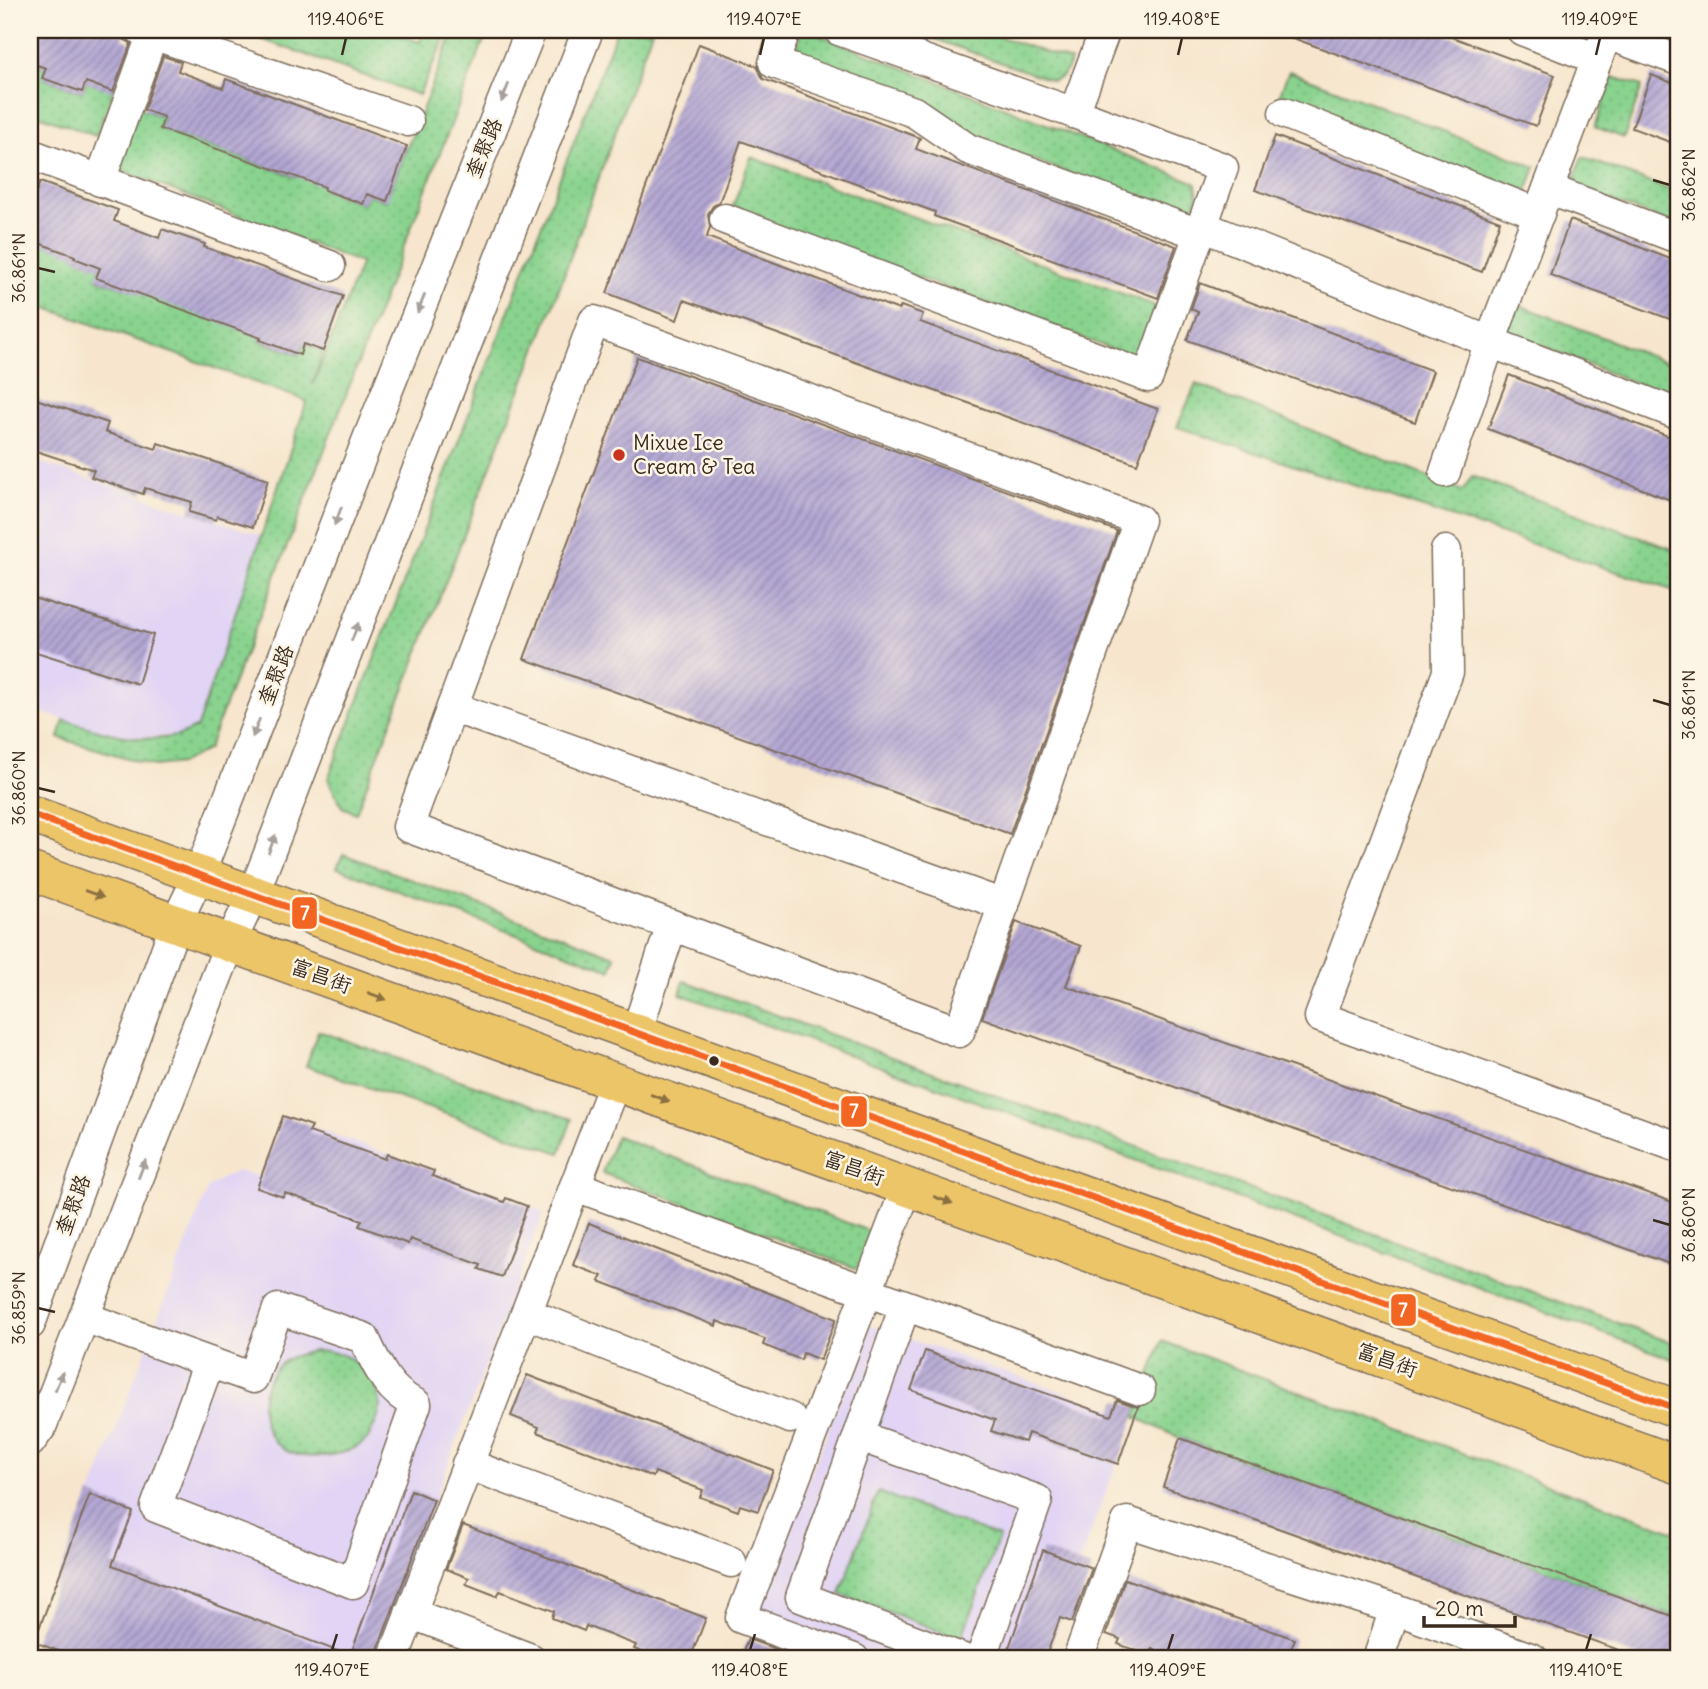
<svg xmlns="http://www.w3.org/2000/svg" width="1708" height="1689" viewBox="0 0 1708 1689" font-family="Delius,'LXGW WenKai TC',sans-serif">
<defs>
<pattern id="grass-dots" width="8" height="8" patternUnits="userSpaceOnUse" patternTransform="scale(1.75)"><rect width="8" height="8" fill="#89d38f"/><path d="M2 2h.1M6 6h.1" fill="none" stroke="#77b57b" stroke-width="1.8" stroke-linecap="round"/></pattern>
<pattern id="building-hatch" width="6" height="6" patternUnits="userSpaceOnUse" patternTransform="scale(1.75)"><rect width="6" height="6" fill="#b3a7d4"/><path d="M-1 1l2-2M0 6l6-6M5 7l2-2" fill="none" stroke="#9388ab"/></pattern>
</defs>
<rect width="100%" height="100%" fill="#fcf5e5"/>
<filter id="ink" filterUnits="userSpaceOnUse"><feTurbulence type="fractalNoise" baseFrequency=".0143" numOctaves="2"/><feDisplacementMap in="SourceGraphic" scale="14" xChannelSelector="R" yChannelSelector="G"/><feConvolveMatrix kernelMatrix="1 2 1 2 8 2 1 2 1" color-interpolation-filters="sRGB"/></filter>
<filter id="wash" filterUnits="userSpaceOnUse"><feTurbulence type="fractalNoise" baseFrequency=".00686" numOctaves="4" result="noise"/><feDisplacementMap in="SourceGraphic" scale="28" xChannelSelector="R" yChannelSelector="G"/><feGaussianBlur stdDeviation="1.57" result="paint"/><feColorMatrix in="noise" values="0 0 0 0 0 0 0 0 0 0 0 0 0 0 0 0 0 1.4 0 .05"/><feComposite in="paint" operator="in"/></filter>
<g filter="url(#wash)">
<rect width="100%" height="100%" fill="#f7e6cd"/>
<!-- built -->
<g fill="#e1d4f4">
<polygon points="30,459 262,536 197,727 178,736 148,737 113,735 30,709"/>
<polygon points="283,1116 544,1212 374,1659 80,1659 34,1642 208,1188 222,1178 238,1171 261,1177"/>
<polygon points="868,1325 1135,1417 1079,1562 1045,1659 889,1659 759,1611"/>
</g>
<!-- grass -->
<g fill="url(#grass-dots)" stroke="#627e56" stroke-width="2">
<polygon points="235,30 384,30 420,42 424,31 445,39 419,95"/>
<path d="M454,30H488L208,749L182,763L155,766L59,738L64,720C100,731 139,744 177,736C183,734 191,730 197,727L307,401L30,302V240L45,245L64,190L95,202L100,268L97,279L264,331L260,341L299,355L303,344L323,351L313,385L361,263L117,169L138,108L164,117L160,129L293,176L327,181L324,190L363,204L367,194L386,201Z"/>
<polygon points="617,30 652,30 552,308 356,813 342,807 328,779"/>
<polygon points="801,30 807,30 1196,183 1198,197 1189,219 974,137 926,102 795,55"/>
<polygon points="909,30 980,30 1071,61 1063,76 1053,81"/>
<polygon points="30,63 46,68 43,78 82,92 86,82 114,90 96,136 30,112"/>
<polygon points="1289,71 1536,167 1525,196 1277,101"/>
<polygon points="1613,77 1642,86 1624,138 1595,127"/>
<polygon points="751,157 1156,306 1136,358 732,209"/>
<polygon points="1582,157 1678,193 1678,226 1572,186"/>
<polygon points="1517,304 1678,367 1678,400 1506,332"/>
<polygon points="1196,384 1463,491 1472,476 1678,551 1678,592 1177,427"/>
<polygon points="343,854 615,956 611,970 337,868"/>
<polygon points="684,981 1678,1345 1678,1361 929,1084 680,994"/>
<polygon points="318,1031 572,1119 560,1153 306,1066"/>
<polygon points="616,1136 877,1234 863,1271 602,1173"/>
<polygon points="1162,1341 1678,1533 1678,1618 1180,1438 1135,1417"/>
<path d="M313,1351C323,1351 335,1351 345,1356C361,1363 381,1388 380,1406C380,1414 377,1420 374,1426C371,1431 369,1437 366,1440C358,1448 342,1453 331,1455C318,1457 302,1458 289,1452C255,1436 255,1389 279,1365C288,1356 301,1354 313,1351Z"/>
<polygon points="878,1492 999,1537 961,1639 840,1594"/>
</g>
<g id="blocks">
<!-- building -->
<g fill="url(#building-hatch)">
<polygon points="30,30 124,30 123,39 131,43 113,92 86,82 82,92 42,78 46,68 30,63"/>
<polygon points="1279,30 1433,30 1555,75 1536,126 1279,33"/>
<polygon points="699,44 757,66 763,79 920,138 916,149 1176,246 1158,298 934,216 935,212 741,141 719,203 713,206 708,214 710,227 707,237 899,310 901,306 923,314 920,322 1158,409 1137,464 684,300 677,320 607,293"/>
<polygon points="163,56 181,62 178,71 223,88 226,79 407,146 387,201 367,194 363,204 324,190 325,187 160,129 164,117 144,110"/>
<polygon points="1651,75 1678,85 1678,145 1632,128"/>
<polygon points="1275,136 1500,221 1482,272 1255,190"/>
<polygon points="40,182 118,210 114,221 159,238 162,229 205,244 204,247 343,296 323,351 303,344 300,355 260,340 261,338 96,278 100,268 74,258 75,256 30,240 30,190 36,192"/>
<polygon points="1570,220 1678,262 1678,322 1550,275"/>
<polygon points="1200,283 1433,371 1415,422 1187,340 1198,312 1191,309"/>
<polygon points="637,357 1117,531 1010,834 524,659"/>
<polygon points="1509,375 1678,440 1678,503 1488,429"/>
<polygon points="30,397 108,423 105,432 156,449 158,443 268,480 253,527 217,516 216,520 189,512 192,502 145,488 143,494 91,477 94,470 30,449"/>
<polygon points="30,597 153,635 138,684 30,650"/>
<polygon points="1016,922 1081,946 1066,986 1678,1204 1678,1267 982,1018"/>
<polygon points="283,1116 312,1126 309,1132 385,1159 387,1154 434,1171 432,1176 504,1202 506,1198 527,1206 502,1277 479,1269 481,1265 410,1239 408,1244 359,1226 362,1220 285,1193 283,1197 257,1188"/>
<polygon points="589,1223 836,1319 820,1360 803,1353 801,1360 763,1345 765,1339 717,1321 716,1326 599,1281 602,1276 573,1265"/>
<polygon points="925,1351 1111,1416 1117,1400 1138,1407 1118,1464 1028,1433 1025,1442 991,1431 995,1420 911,1390"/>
<polygon points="527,1375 773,1470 758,1511 740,1505 738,1511 700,1497 703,1490 655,1472 653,1477 537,1432 539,1427 511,1416"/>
<polygon points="1180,1438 1678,1618 1678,1659 1644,1659 1163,1487"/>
<polygon points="411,1490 434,1500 374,1659 80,1659 34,1642 90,1494 133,1512 112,1565 350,1656"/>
<polygon points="463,1525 706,1618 690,1659 660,1659 634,1649 636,1645 586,1626 584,1631 552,1618 554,1611 500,1591 497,1596 466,1584 469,1578 446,1569"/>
<polygon points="1043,1550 1092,1568 1072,1622 1060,1618 1045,1659 1005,1659"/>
<polygon points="1125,1579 1295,1639 1287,1659 1182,1659 1152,1649 1150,1656 1118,1644 1120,1639 1106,1634"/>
<polygon points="748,1639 803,1659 740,1659"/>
</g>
</g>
</g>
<g filter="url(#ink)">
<use href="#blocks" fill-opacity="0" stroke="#7d6c5b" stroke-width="2"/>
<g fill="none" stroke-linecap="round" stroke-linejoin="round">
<defs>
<g id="minor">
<polyline points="141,30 408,121"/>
<polyline points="785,30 774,63 914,112 968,149 1199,234"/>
<polyline points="839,30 1074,113 1105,30"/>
<polyline points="1522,30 1597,59"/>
<polyline points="1607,34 1678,60"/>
<polyline points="1074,113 1223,168 1202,226 1490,342 1608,30"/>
<polyline points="1284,113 1539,214"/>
<polyline points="30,154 330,266"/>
<polyline points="100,181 154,30"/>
<polyline points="1548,189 1678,238"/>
<polyline points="725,219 1148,377 1202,226"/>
<polygon points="594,321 1139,520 959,1032 408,827"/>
<polyline points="1445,472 1490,342 1678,414"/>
<polyline points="1446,551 1448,672 1320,1017 1678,1147"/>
<polyline points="452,707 1004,905"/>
<polyline points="636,1033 672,925"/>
<polyline points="575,1186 1140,1390"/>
<polyline points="905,1306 801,1597 963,1659"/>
<polyline points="526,1313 790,1418"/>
<path d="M84,1317L253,1378L278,1309L364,1338C377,1365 387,1391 416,1404L353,1583L156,1507L209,1362"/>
<polyline points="30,1324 176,923 199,875 366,444 531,30"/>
<polyline points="859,1436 1037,1500 981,1659"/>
<polyline points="30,1442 41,1427 230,943 253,895 588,30"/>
<polyline points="467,1464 731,1562"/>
<polyline points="410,1613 531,1659"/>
<polyline points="393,1659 615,1082"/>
<polyline points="854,1659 741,1618 907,1187"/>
<polyline points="1078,1659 1127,1522 1395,1609 1533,1659"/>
<polyline points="1378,1659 1395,1609"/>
</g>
<g id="major">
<polyline points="30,814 1678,1409"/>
<polyline points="30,871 1678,1465"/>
</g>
</defs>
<!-- minor casing -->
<use href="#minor" stroke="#7d6c5b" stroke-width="33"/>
<!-- major casing -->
<use href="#major" stroke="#7d6c5b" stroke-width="40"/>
<!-- minor -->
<use href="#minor" stroke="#fff" stroke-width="30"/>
<!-- major -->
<use href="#major" stroke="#edc569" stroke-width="37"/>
<defs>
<polyline id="bus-1" points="30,814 1678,1409"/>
</defs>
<!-- bus-1 casing -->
<use href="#bus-1" stroke="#fcf5e5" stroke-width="12"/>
<!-- bus-1 -->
<use href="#bus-1" stroke="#f26522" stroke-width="7"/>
</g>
<!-- one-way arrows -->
<defs><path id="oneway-solid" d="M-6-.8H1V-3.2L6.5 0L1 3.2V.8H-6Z" transform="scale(1.75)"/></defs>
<g fill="#a79f9a">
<use href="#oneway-solid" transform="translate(505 93) rotate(112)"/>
<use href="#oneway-solid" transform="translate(421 304) rotate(112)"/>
<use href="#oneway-solid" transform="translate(338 516) rotate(111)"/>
<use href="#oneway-solid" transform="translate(355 632) rotate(-69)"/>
<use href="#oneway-solid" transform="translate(256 728) rotate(111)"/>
<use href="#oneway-solid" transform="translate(272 844) rotate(-69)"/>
<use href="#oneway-solid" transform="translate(142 1169) rotate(-69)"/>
<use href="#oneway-solid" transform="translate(59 1381) rotate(-68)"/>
</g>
<g fill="#8b7040">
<use href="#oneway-solid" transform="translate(94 894) rotate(20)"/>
<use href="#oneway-solid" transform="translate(377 996) rotate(20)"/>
<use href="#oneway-solid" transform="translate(660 1098) rotate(20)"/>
<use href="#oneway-solid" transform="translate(943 1200) rotate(20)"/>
</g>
</g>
<!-- ticks -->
<path fill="none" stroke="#3b2a1e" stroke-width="2.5" d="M342,55L346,38M760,55L764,38M1178,55L1182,38M1596,55L1600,38M1653,180L1670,185M38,268L55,272M1653,700L1670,705M38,788L55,792M1653,1220L1670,1225M38,1308L55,1312M332,1650L337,1634M750,1650L755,1634M1168,1650L1173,1634M1586,1650L1591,1634"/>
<!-- markers -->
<circle fill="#c8321e" stroke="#fcf5e5" stroke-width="2.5" cx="619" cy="455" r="7"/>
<circle fill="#3b2a1e" stroke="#fcf5e5" stroke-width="2.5" cx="714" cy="1061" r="6"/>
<g text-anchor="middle" stroke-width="5" stroke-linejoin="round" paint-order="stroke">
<!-- street labels -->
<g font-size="21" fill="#3b2a1e" stroke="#fcf5e5">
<text transform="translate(484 148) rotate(-68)" y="7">奎聚路</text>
<text transform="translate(276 675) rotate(-69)" y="7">奎聚路</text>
<text transform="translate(321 976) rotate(20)" y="7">富昌街</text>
<text transform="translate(854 1168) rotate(20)" y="7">富昌街</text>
<text transform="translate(73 1205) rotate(-70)" y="7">奎聚路</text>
<text transform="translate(1387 1360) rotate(20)" y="7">富昌街</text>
</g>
<!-- poi labels -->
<g font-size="21" fill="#3b2a1e" stroke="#fcf5e5" text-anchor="start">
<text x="633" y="450">Mixue Ice<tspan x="633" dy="24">Cream &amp; Tea</tspan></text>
</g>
</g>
<g stroke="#fcf5e5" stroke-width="2.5">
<rect x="291" y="896" width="27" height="34" rx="7" fill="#f26522"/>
<rect x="840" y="1095" width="28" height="33" rx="7" fill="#f26522"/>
<rect x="1390" y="1293" width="27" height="34" rx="7" fill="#f26522"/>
</g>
<g font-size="19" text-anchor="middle" font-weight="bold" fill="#fff">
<text x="305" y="920">7</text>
<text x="854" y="1118">7</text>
<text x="1403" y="1317">7</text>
</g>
<!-- margin -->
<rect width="1708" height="1689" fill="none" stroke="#fcf5e5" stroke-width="77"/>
<!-- scale -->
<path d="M1424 1616v10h91v-10" fill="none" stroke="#3b2a1e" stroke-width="3.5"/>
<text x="1435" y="1616" font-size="21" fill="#3b2a1e" stroke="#fcf5e5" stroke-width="5" paint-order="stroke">20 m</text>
<rect x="38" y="38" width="1632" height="1612" fill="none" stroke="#3b2a1e" stroke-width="2.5"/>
<g font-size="18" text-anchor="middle" fill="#3b2a1e">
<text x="346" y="25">119.406°E</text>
<text x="764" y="25">119.407°E</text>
<text x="1182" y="25">119.408°E</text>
<text x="1600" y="25">119.409°E</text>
<text transform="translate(1689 185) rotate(-90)" y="6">36.862°N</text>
<text transform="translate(19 268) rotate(-90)" y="6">36.861°N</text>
<text transform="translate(1689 705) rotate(-90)" y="6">36.861°N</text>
<text transform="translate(19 788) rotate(-90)" y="6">36.860°N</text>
<text transform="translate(1689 1225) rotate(-90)" y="6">36.860°N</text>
<text transform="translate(19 1308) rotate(-90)" y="6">36.859°N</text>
<text x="332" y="1676">119.407°E</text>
<text x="750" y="1676">119.408°E</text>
<text x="1168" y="1676">119.409°E</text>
<text x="1586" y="1676">119.410°E</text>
</g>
</svg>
